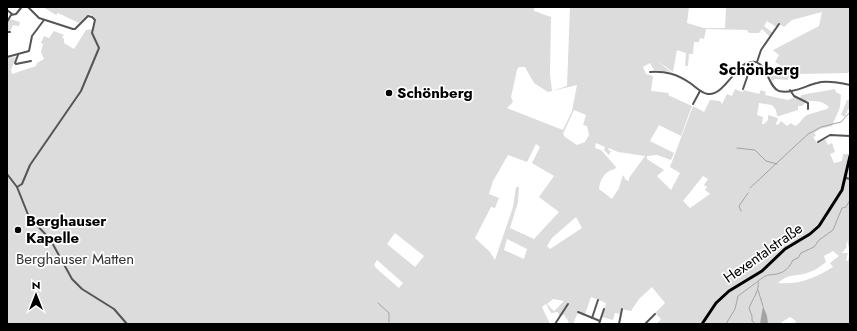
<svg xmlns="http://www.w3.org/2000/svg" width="857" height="331" viewBox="0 0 857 331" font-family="Jost,sans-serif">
<rect width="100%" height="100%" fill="#fff"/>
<!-- green -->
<g fill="#dcdcdc" fill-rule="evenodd">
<path d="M43,7H534V11L551,17L550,74L552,91L567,86L570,7H689L687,23L704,28H725L726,7H850V71L848,73L800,74V78H788V80L775,79L772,81L769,73L777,75L781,66L775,62L779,55L773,50L819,26L822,12L792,20L784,27L779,24L776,27L767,21L764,26L773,33L770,37L762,29L759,33H749L747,30L706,29L704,39L700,38L699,42H694L693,54H689L688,66H685L686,53L677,50L673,72L656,60L671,72L654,70L650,63L643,67L646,74L653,76L651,91L669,93L668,95L692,106L681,136L659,125L650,141L674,153L671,160L657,155L647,156V159L664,170L657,176L671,190L680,173L670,167L693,106L704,112L710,100L720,101L722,104L727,94L732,96L735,89L742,92L744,90L759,94L761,90L766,92L765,95L788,100L795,97L805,103L802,106H798V110L779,116H777L776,110L772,105L759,103L757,115L763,117L762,124H764L768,120V115L778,118L776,124L778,125L781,121L787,126L791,123L795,126C800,124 803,117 807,115C813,113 820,111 827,109L829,107C818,97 811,104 800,99L801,95L835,89L836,92L841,95L840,107L832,126L820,129L814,133L816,136L813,137L817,143L825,139L828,145L832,143L835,152L830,154L834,163L842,161L843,154H850V252L847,240L846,248L842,253H848L846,260L848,261L850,254V324H795L796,321L790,317L779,324H656L661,319L655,313L665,303L652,287L639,299L631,311L621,309L620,314L615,313L613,320L602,317L606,303L591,297L585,314L578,312L573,324H564L569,322L564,315L559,316L558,312L551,313L546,304L542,307L550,324L483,323V324H7V55L8,58L16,57L11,70L12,74L36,66L37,63L44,59L41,52L43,44L41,43L44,36L49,38L54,31L64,35L62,37L64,39V43L74,49L86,30L93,29L96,21L93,16L90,14L79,23L58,13L56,15ZM519,67H525L534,83L548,92L577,85L572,111L563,130L507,108L513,102L511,97L517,70ZM574,110L586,115L583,125L587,126L589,135L585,142L577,145L565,137L563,134ZM596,143L605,147L604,150L609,155L611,151L608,150L609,148L618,152L645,156L629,178V181L626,180L623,175L619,188L612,199L599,189C600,179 605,171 615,169L616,167L601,150L595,148ZM536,144L540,147L532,163L554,176L539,197L559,212L534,239L510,228L518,202L519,187H516L513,207L495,260L490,252L475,238L491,207L495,208L499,198L489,194L493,181L508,155L527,162ZM703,176L708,179L704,185L707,187L705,190L710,194L690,208L683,201ZM576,217L582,228L550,249L547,246L552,238ZM395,233L424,256L415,267L387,244ZM507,239L527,249L524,259L504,250ZM833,251L839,256L830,263L833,267C815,278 799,285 778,283C789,273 794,277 807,273C814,271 821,266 826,262L824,256ZM377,260L403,283L399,288L376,268L374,265ZM553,299L564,301L554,311L547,304Z"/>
<polygon points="10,19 20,22 19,26 13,25 10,31 7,31 7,24"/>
<polygon points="847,100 850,100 850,109 848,109 845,117 841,115"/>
</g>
<!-- water -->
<polygon fill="#a3a3a3" points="763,306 767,316 768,324 760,324"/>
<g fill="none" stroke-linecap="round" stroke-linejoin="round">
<!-- stream -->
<g stroke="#a3a3a3" stroke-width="1">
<polyline points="737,148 755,150 766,161 777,164"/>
<polyline points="750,188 808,134 821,127 841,122 850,112"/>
<polyline points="741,211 739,206 748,193"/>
<polyline points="758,290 763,306"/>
<polyline points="378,303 389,313 389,324"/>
<polyline points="726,324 735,309 738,296 757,282"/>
<path d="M756,324L752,321V316L749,308C752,300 760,290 758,281C761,279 766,275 769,275C781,274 787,272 793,260L798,258L801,253L814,247L819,240L833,230L842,208L846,207L850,200"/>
</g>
<!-- minor -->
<g stroke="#555" stroke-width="2">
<polyline points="7,10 12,14"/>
<polyline points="7,22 11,15 16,14 21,8"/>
<polyline points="7,32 10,32"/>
<polyline points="18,55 15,63 16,64 31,61"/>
<polyline points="7,57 29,51 32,36 44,20"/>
<polyline points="757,62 761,50 779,24"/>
<path d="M650,72C666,71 677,74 690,83C696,87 701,93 708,94C722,96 734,70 745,64C768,53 766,87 779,91C792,94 805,86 817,83C826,80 841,83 850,85"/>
<polyline points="743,89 752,63"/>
<polyline points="790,90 794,96 808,103 808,109"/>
<polyline points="693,104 700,91"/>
<polyline points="818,142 830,135 850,136"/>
<polyline points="7,174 17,187 29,217 50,239 72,279 82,289 114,309 127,324"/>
<polyline points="846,178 850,179"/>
<polyline points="17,187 22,184 30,165 81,91 99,48 92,33 95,20 92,17 88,16 75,29 73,29 39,18 28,7"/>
<polyline points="578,312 600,321"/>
<polyline points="592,318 598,300"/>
<polyline points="555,324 568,304"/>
<polyline points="599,324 604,309"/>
<polyline points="619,324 622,309"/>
<polyline points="645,324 655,314"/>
</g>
<!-- major -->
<polyline stroke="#000" stroke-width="3" points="702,324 716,303 729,291 762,271 785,249 810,234 819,226 842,190 850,156"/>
</g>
<!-- markers -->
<g fill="#000" stroke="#fff" stroke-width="1.5">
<circle cx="389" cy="93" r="4"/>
<circle cx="18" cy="230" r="4"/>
</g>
<g text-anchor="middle" stroke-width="3.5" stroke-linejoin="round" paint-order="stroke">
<!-- poi labels -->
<g font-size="15" font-weight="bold" fill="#000" stroke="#fff" text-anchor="start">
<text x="397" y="98">Schönberg</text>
<text x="26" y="226">Berghauser<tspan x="26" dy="17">Kapelle</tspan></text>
</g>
<!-- street labels -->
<g font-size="15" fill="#000" stroke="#fff">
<text transform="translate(763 253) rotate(-35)" y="5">Hexentalstraße</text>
</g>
<!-- park labels -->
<g font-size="15" fill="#333" stroke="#fff">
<text x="75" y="264">Berghauser Matten</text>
</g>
<!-- neighbourhood labels -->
<g font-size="16" font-weight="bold" fill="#000" stroke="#fff">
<text x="759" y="75">Schönberg</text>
</g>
</g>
<!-- border -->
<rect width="857" height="331" fill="none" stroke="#000000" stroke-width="16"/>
<!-- north arrow -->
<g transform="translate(36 295)" stroke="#ffffff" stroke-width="3" paint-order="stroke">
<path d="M0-3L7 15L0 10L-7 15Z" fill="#000000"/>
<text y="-6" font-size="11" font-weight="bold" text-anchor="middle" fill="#000000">N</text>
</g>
</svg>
